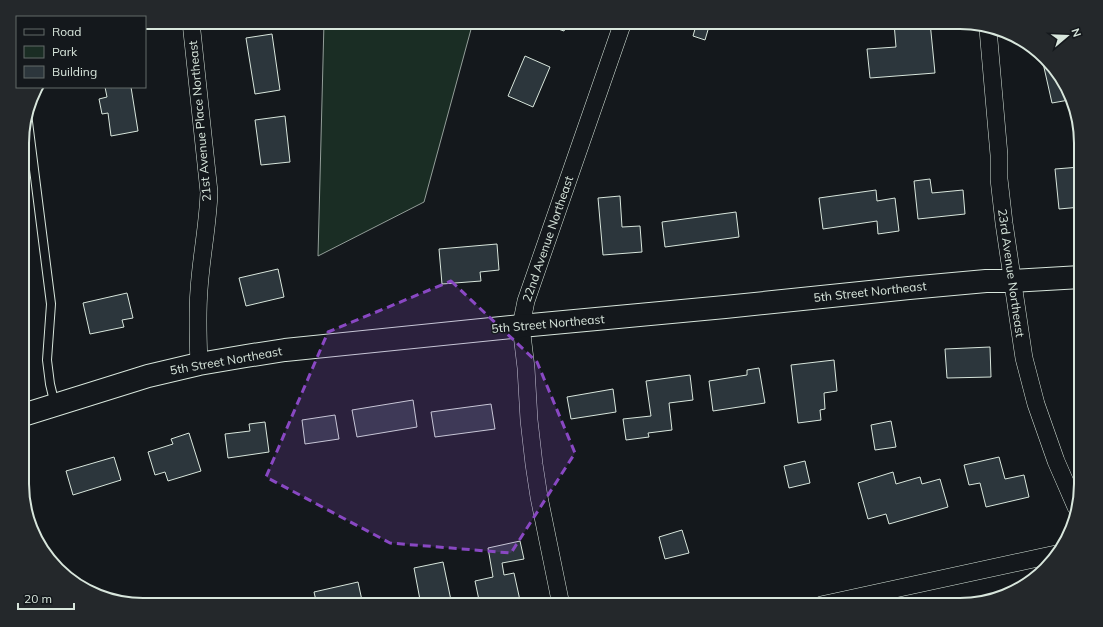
<svg xmlns="http://www.w3.org/2000/svg" width="1103" height="627" viewBox="0 0 1103 627" font-family="Mulish,sans-serif">
<rect width="100%" height="100%" fill="#14181c"/>
<!-- green -->
<polygon fill="#1a2d24" stroke="#939e99" points="324,22 473,22 424,202 318,256"/>
<!-- building -->
<g fill="#2c363c" stroke="#d8e6dc">
<polygon points="543,22 568,22 564,31 543,24"/>
<polygon points="697,22 718,22 717,25 710,23 705,40 693,36"/>
<polygon points="904,22 930,22 935,73 870,78 867,49 896,47 894,23"/>
<polygon points="272,34 280,90 255,94 246,38"/>
<polygon points="525,56 550,67 533,107 508,96"/>
<polygon points="1046,62 1061,76 1069,100 1052,103 1043,63"/>
<polygon points="105,87 131,87 138,131 111,136 108,113 102,114 99,99 107,97"/>
<polygon points="285,116 290,162 261,165 255,120"/>
<polygon points="1080,167 1081,207 1059,209 1055,169"/>
<polygon points="930,179 932,193 963,190 965,214 918,219 914,181"/>
<polygon points="876,190 877,201 895,198 899,231 878,234 877,221 823,229 819,198"/>
<polygon points="620,196 622,227 640,226 642,252 603,255 598,198"/>
<polygon points="736,212 739,237 665,247 662,222"/>
<polygon points="497,244 499,270 480,272 481,281 442,284 439,249"/>
<polygon points="278,269 284,297 246,306 239,278"/>
<polygon points="127,293 133,318 122,320 124,327 90,334 83,303"/>
<polygon points="1081,320 1081,344 1074,322"/>
<polygon points="990,347 991,377 947,378 945,349"/>
<polygon points="834,360 837,391 824,393 825,409 820,410 821,420 798,423 791,365"/>
<polygon points="759,368 765,403 713,411 709,381 747,375 747,370"/>
<polygon points="690,375 693,400 669,403 672,430 648,433 649,437 626,440 623,419 651,416 646,381"/>
<polygon points="613,389 616,412 571,419 567,397"/>
<polygon points="413,400 417,427 357,437 352,410"/>
<polygon points="491,404 495,429 435,437 431,412"/>
<polygon points="335,415 339,439 305,444 302,420"/>
<polygon points="891,421 896,447 875,450 871,425"/>
<polygon points="265,422 269,452 228,458 225,434 250,431 249,424"/>
<polygon points="189,433 201,471 168,481 165,472 155,475 148,452 173,444 171,439"/>
<polygon points="114,457 121,480 73,495 66,471"/>
<polygon points="999,457 1005,479 1024,475 1029,497 986,507 980,483 969,485 964,465"/>
<polygon points="805,461 810,483 789,488 784,466"/>
<polygon points="893,472 896,484 920,477 922,484 940,479 948,507 889,524 886,514 868,519 858,483"/>
<polygon points="682,530 689,553 665,559 659,537"/>
<polygon points="520,541 524,559 502,563 504,575 514,573 521,605 480,605 475,581 493,577 488,548"/>
<polygon points="443,562 452,605 421,605 414,568"/>
<polygon points="358,582 363,605 317,605 314,592"/>
</g>
<g fill="none" stroke-linecap="round" stroke-linejoin="round">
<defs>
<polyline id="lane" points="27,114 51,304 47,360 50,384 55,405"/>
<g id="street">
<path d="M191,22L209,192C208,225 201,257 199,290C197,315 198,339 199,364"/>
<polyline points="988,29 999,155 999,179 1004,223 1024,358 1036,404 1056,461 1076,507"/>
<polyline points="561,605 539,497 534,464 529,420 526,368 521,326 526,301 623,22"/>
<polyline points="821,605 1056,554"/>
</g>
<polyline id="secondary" points="23,415 148,376 199,364 246,356 285,350 521,326 725,307 909,288 986,281 1013,281 1081,277"/>
</defs>
<!-- lane casing -->
<use href="#lane" stroke="#d8e6dc" stroke-width="10"/>
<!-- street casing -->
<use href="#street" stroke="#d8e6dc" stroke-width="18"/>
<!-- secondary casing -->
<use href="#secondary" stroke="#d8e6dc" stroke-width="24"/>
<!-- lane -->
<use href="#lane" stroke="#14181c" stroke-width="8"/>
<!-- street -->
<use href="#street" stroke="#14181c" stroke-width="17"/>
<!-- secondary -->
<use href="#secondary" stroke="#14181c" stroke-width="22"/>
</g>
<!-- marked area -->
<path fill="#8948c3" fill-opacity="0.2" stroke="#8948c3" stroke-width="3" stroke-dasharray="8 5" stroke-linejoin="round" d="M451,281L537,362L575,453L511,553L390,543L266,477L328,332Z"/>
<g text-anchor="middle" stroke-width="3" stroke-linejoin="round" paint-order="stroke">
<!-- street labels -->
<g font-size="12" fill="#d8e6dc" stroke="#14181c">
<text transform="translate(200 121) rotate(-95)" y="4">21st Avenue Place Northeast</text>
<text transform="translate(548 239) rotate(-71)" y="4">22nd Avenue Northeast</text>
<text transform="translate(1011 273) rotate(82)" y="4">23rd Avenue Northeast</text>
<text transform="translate(870 292) rotate(-6)" y="4">5th Street Northeast</text>
<text transform="translate(548 324) rotate(-5)" y="4">5th Street Northeast</text>
<text transform="translate(226 361) rotate(-10)" y="4">5th Street Northeast</text>
</g>
</g>
<!-- crop -->
<path d="M0 0H1103V627H0ZM143 29H960A114 114 0 0 1 1074 143V484A114 114 0 0 1 960 598H143A114 114 0 0 1 29 484V143A114 114 0 0 1 143 29Z" fill="#24282b" fill-rule="evenodd"/>
<path fill="none" stroke="#d8e6dc" stroke-width="2" d="M143 29H960A114 114 0 0 1 1074 143V484A114 114 0 0 1 960 598H143A114 114 0 0 1 29 484V143A114 114 0 0 1 143 29Z"/>
<!-- legend -->
<rect x="16" y="16" width="130" height="72" fill="#14181c" stroke="#626a69"/>
<rect x="24" y="29" width="20" height="6" fill="#14181c" stroke="#626a69"/>
<text x="52" y="36" font-size="12" fill="#d8e6dc">Road</text>
<rect x="24" y="46" width="20" height="12" fill="#1a2d24" stroke="#626a69"/>
<text x="52" y="56" font-size="12" fill="#d8e6dc">Park</text>
<rect x="24" y="66" width="20" height="12" fill="#2c363c" stroke="#626a69"/>
<text x="52" y="76" font-size="12" fill="#d8e6dc">Building</text>
<!-- north arrow -->
<g transform="translate(1067 36) rotate(71)" stroke="#14181c" stroke-width="3" paint-order="stroke">
<path d="M0-3L7 15L0 10L-7 15Z" fill="#d8e6dc"/>
<text y="-6" font-size="11" font-weight="bold" text-anchor="middle" fill="#d8e6dc">N</text>
</g>
<!-- scale -->
<path d="M18 603v6h56v-6" fill="none" stroke="#d8e6dc" stroke-width="2"/>
<text x="24" y="603" font-size="12" fill="#d8e6dc" stroke="#14181c" stroke-width="3" paint-order="stroke">20 m</text>
</svg>
